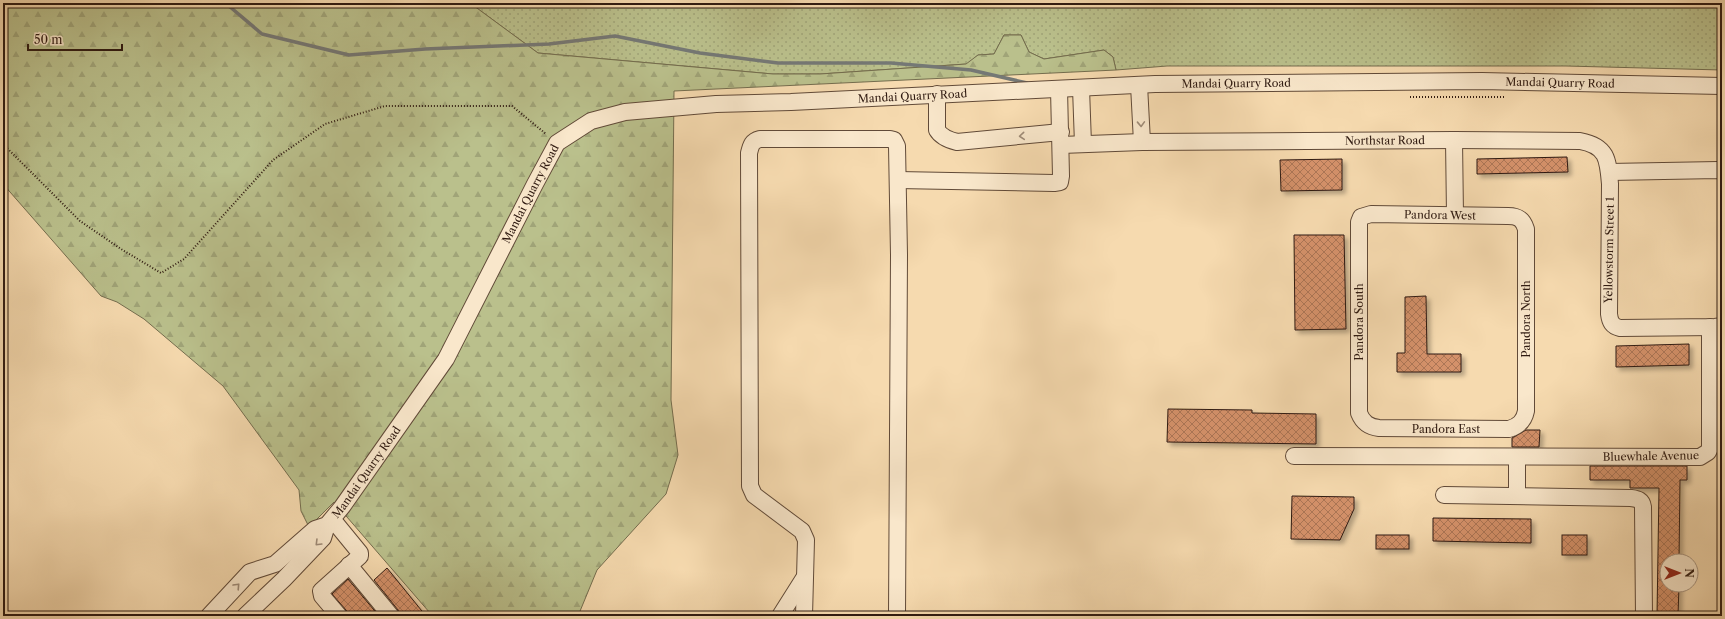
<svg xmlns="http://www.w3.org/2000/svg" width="1725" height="619" viewBox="0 0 1725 619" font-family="'Libre Caslon Text',serif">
<defs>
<pattern id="grass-dots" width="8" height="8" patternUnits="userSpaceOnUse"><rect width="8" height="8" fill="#bac08c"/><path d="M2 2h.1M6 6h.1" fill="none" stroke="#a0a478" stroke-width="1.8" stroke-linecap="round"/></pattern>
<pattern id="forest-firs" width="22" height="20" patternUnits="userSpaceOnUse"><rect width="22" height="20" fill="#bac08c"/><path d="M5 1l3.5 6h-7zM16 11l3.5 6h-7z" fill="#a0a478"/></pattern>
<pattern id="building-cross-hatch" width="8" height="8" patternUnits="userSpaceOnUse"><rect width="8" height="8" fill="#d4916b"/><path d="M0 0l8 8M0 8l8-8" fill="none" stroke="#ac7657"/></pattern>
<filter id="shadow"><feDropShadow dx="3.5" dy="3.5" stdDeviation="2" flood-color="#0004"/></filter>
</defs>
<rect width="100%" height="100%" fill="#f6daaf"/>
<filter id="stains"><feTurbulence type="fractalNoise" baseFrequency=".005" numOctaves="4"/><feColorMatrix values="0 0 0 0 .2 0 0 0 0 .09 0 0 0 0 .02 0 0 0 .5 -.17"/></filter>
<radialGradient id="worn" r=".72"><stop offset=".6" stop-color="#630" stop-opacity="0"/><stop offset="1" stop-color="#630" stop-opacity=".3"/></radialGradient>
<!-- grass -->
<polygon fill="url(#grass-dots)" stroke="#746d4e" points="470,3 1722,3 1722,70 1566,66 1167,66 1116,70 1113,57 1104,50 1044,59 1029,52 1021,35 1004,35 994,54 978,55 967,64 820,74 773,74 538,53"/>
<!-- forest -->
<polygon fill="url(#forest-firs)" stroke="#746d4e" points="3,3 470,3 538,53 773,74 820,74 966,64 978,55 994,54 1004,35 1021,35 1029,52 1044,59 1104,50 1113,57 1116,70 674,91 671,400 678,455 666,494 597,570 578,616 445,616 430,613 334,502 309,527 301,511 299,490 223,386 144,319 117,302 101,296 3,184"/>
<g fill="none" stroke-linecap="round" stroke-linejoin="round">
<!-- stream -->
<polyline stroke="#757875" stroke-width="3.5" points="220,3 229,6 262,34 349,55 425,49 549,44 615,36 700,53 778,63 891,63 971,70 1027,83"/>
</g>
<!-- building -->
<g fill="url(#building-cross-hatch)" stroke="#2f1a11" filter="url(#shadow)">
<polygon points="1567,157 1568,172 1477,174 1477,159"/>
<polygon points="1342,159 1342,190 1281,191 1280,160"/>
<polygon points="1294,235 1344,235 1346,329 1295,330"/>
<polygon points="1426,296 1427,354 1461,354 1461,372 1397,372 1397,353 1405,353 1405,297"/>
<polygon points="1689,344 1689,365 1616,367 1616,346"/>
<polygon points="1168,409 1252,410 1252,413 1316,414 1316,444 1167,442"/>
<polygon points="1526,430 1540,430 1539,447 1512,447 1512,438"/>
<polygon points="1590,466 1687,466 1687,480 1680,480 1679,561 1667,561 1667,585 1679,585 1678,616 1657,616 1659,488 1630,488 1630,480 1590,480"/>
<polygon points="1292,496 1354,497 1354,509 1340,540 1291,539"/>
<polygon points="1433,518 1531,519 1531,543 1433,541"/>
<rect x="1376" y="535" width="33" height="14"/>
<rect x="1562" y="535" width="25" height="20"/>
<polygon points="387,568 426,616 400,616 398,610 374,580"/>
<polygon points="348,579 379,616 348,616 346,610 332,594"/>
</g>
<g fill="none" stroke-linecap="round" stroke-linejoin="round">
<defs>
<g id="minor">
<polyline points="1139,85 1142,142"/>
<polyline points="1081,88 1083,144"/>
<path d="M937,94V130C941,137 949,140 957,142L1061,132"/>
<polyline points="1454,140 1455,215"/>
<path id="s1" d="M1061,145L1142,142L1454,140L1580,141C1607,146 1608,159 1610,184L1609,314C1610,322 1612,326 1620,328L1715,327L1722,326"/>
<polyline points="1609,172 1718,170 1722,171"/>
<polyline points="898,180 1054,183 1060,182 1061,176 1059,89"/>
<path d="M1371,214L1508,216C1518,216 1523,219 1526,229V411C1524,421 1519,426 1509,429L1379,428C1369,427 1363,423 1359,413V222L1361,217Z"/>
<polyline points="1294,456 1700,457 1708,452 1710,448 1710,327"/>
<polyline points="1517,457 1517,496"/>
<path d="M1444,495L1631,498C1638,499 1642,500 1643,507L1644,616"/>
<polyline points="333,520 360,553 360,556 321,591 322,596 339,616"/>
<polyline points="349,565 391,616"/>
<path id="s2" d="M209,616L250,572L275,564L315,529L327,525L342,507L446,359L535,184L557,143L591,121L625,112L716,104L791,102L1155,84L1482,81L1722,86"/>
<polyline points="245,616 284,579 323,538 327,525"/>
<polyline points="780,616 804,578"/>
<path d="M804,616L806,540L802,531L754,495L750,486L749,153C751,145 752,141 760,139H890L894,140L897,146L899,255L897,616"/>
</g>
</defs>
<!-- minor casing -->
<use href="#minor" stroke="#614a38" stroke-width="18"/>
<!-- path -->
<g stroke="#2f1a11" stroke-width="2" stroke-dasharray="1 2" stroke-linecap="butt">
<polyline points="1410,97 1505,97"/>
<polyline points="3,144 80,221 121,249 161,273 184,259 273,160 325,124 385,106 512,106 546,134"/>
</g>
<!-- minor -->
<use href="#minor" stroke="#f9e7cb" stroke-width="16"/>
</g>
<!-- one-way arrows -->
<defs><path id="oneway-chevron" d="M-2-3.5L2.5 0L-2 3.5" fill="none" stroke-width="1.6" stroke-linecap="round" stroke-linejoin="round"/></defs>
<g stroke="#9e8b77">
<use href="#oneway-chevron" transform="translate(1141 124) rotate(88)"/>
<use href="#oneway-chevron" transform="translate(1022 136) rotate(175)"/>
<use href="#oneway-chevron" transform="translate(318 543) rotate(135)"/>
<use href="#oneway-chevron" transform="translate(237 586) rotate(-47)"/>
</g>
<g text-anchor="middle" stroke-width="3" stroke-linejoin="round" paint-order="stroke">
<!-- street labels -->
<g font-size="11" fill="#2f1a11" stroke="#f9e7cb">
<text dy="4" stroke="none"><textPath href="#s2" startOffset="1611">Mandai Quarry Road</textPath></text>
<text dy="4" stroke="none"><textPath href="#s2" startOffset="1287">Mandai Quarry Road</textPath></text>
<text dy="4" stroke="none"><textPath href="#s2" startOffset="963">Mandai Quarry Road</textPath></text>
<text dy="4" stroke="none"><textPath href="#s1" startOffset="324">Northstar Road</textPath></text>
<text dy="4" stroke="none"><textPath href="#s2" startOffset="542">Mandai Quarry Road</textPath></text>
<text transform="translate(1440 215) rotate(1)" y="4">Pandora West</text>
<text transform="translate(1609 250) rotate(-89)" y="4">Yellowstorm Street 1</text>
<text transform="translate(1526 319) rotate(-90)" y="4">Pandora North</text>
<text transform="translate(1359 322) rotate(-90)" y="4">Pandora South</text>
<text x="1446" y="433">Pandora East</text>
<text transform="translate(1651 456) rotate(-1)" y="4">Bluewhale Avenue</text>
<text dy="4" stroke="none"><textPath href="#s2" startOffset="218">Mandai Quarry Road</textPath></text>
</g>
</g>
<!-- margin -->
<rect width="1725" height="619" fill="none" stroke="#f6daaf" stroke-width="16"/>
<rect x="4" y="4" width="1717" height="611" fill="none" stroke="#2f1a11" stroke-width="2"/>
<rect x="8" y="8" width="1709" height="603" fill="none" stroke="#2f1a11"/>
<!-- north arrow -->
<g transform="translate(1679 573) rotate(90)"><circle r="19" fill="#f9e7cb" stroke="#a89581"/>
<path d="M0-3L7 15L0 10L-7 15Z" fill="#8f2418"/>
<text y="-6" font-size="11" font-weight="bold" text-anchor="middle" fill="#2f1a11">N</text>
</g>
<!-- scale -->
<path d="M28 44v6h94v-6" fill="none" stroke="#2f1a11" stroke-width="2"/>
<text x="34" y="44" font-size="12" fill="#2f1a11" stroke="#f9e7cb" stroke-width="3" paint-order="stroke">50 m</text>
<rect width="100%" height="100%" filter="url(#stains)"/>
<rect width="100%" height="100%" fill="url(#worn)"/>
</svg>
